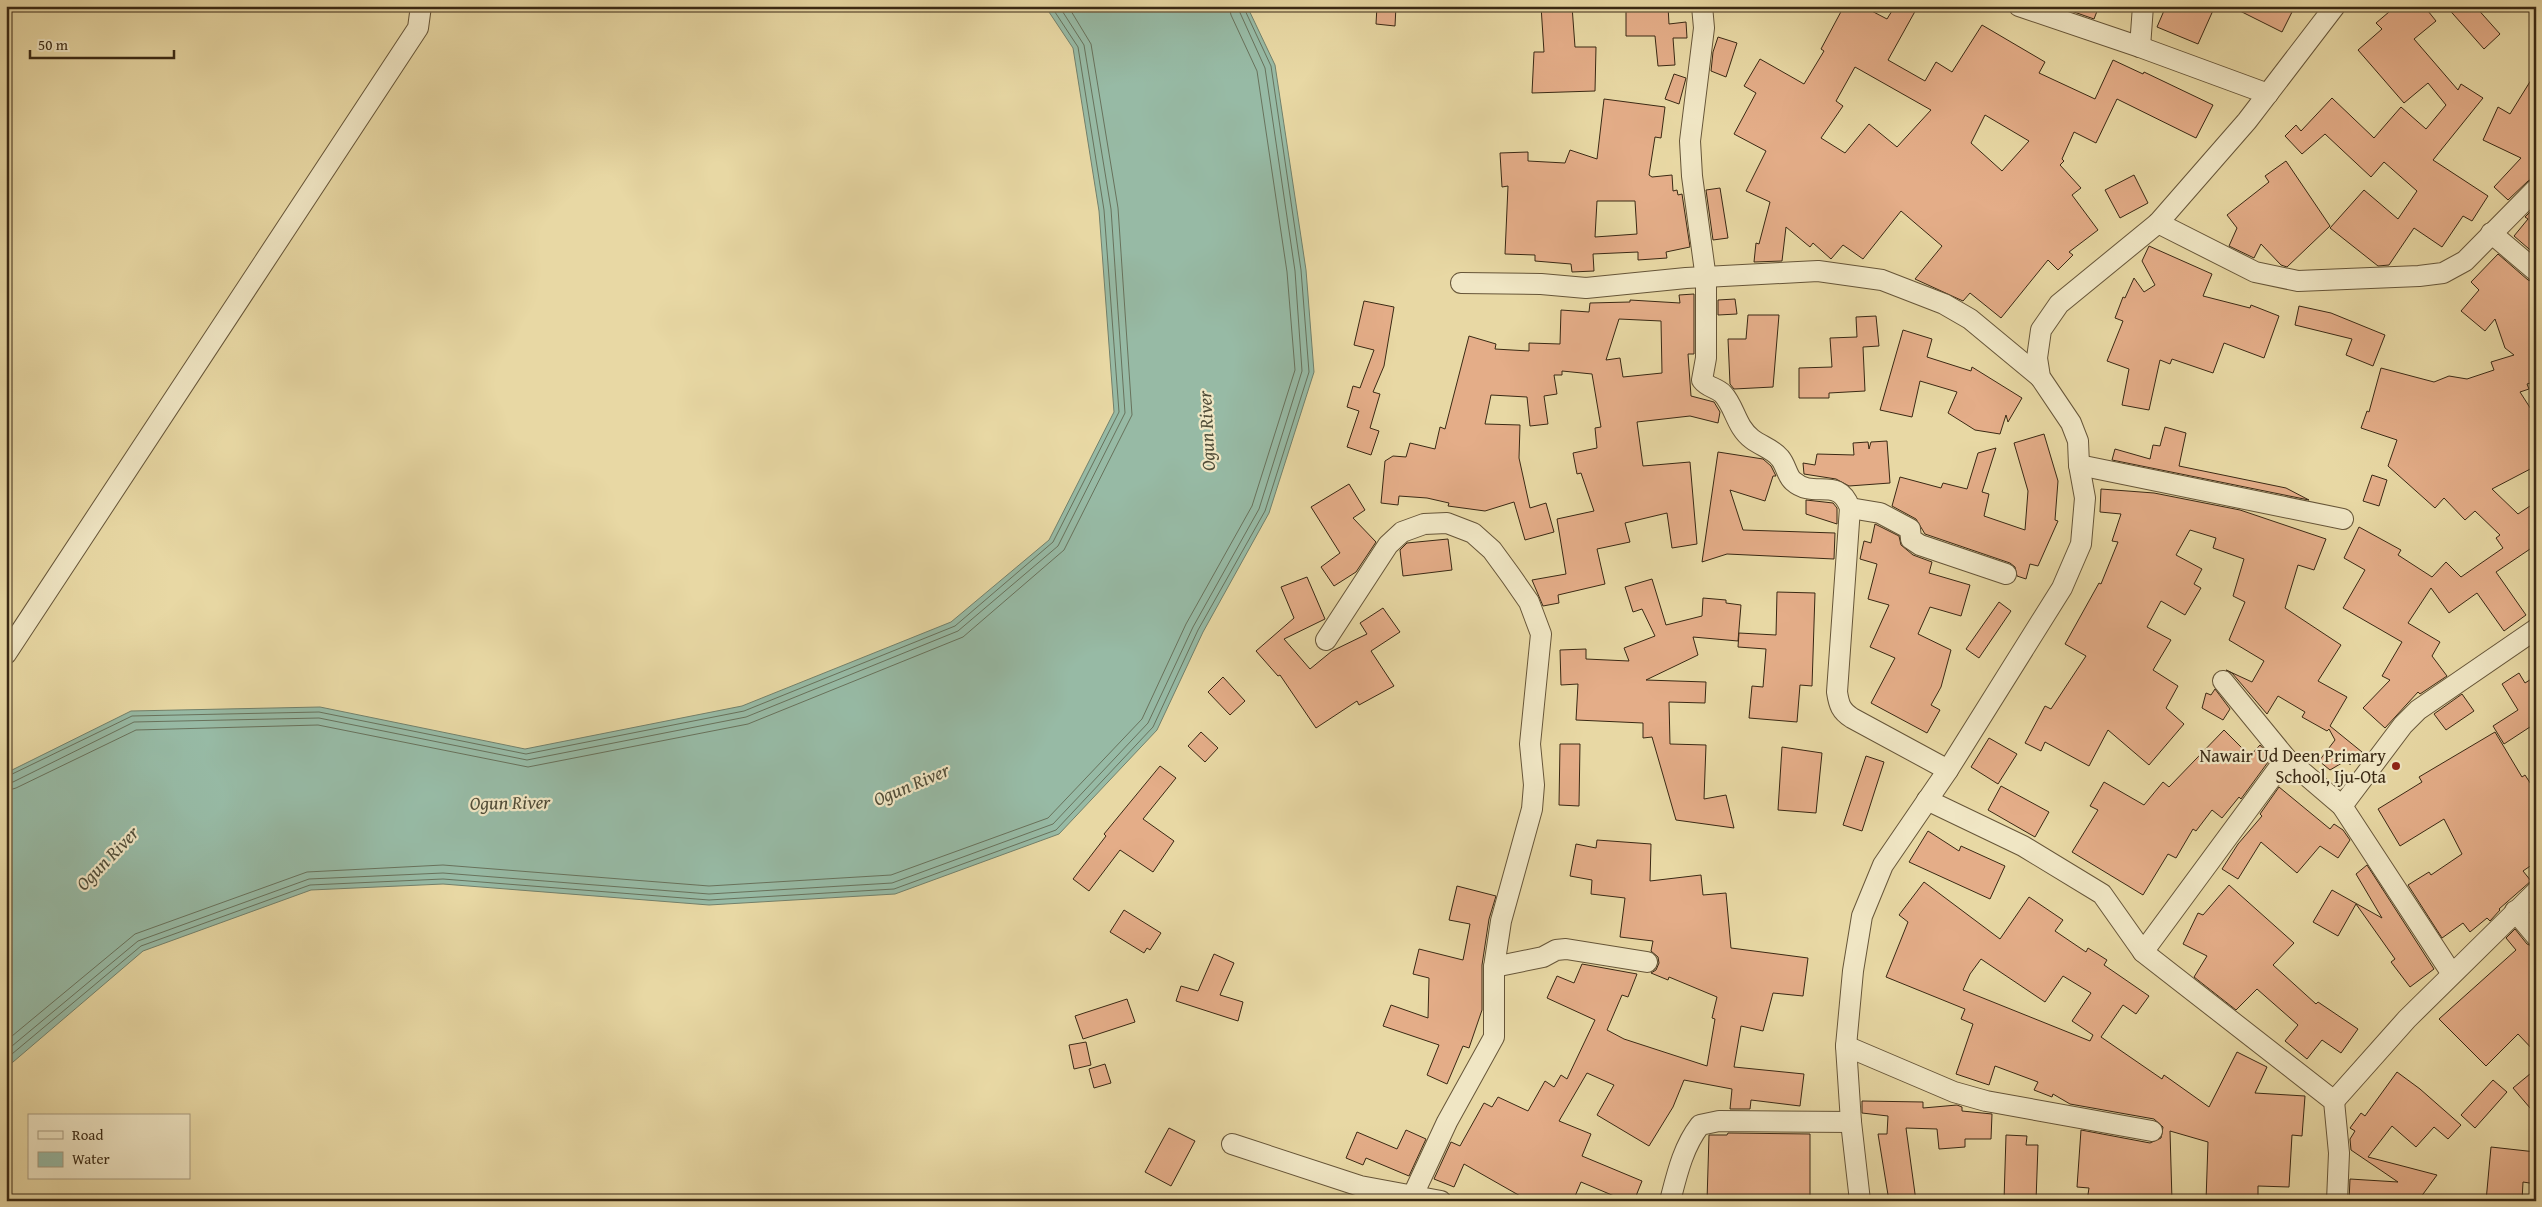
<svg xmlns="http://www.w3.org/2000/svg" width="2542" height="1207" viewBox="0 0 2542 1207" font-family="'Gentium Book Plus',serif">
<rect width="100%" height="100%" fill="#e8d8a4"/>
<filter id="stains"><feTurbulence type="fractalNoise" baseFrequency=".004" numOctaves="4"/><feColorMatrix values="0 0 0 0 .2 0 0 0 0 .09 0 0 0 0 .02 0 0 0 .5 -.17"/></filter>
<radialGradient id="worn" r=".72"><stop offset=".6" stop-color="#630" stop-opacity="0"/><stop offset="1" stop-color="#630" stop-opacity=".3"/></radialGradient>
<!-- water -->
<polygon fill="#97baa5" stroke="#72806b" points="1045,6 1247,6 1275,65 1306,270 1314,372 1269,513 1203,632 1157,730 1059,834 895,894 709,905 443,884 311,890 143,951 6,1068 6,773 131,711 320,707 525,749 742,706 951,622 1049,540 1114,412 1099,211 1073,48"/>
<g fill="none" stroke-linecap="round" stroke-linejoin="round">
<!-- shore -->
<g stroke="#68725c" stroke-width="1">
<polyline points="6,777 132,716 319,712 526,754 744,711 955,626 1053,542 1119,412 1104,210 1078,47 1051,6"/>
<polyline points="6,783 13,782 134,722 319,718 527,760 746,717 958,631 1058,546 1125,413 1111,209 1084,45 1059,6"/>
<polyline points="6,791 16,788 136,730 318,725 528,767 748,724 963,637 1064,550 1132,415 1118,208 1091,44 1068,6"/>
<polyline points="6,1041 135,934 307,872 443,865 709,886 891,875 1048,818 1142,719 1186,624 1252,506 1295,370 1287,272 1257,71 1231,15 1229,6"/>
<polyline points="6,1051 138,941 309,879 443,873 709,894 892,883 1053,824 1148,723 1193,627 1259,509 1302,371 1295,271 1265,68 1237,6"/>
<polyline points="6,1059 141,946 310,885 443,879 709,900 894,889 1056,830 1153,727 1198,630 1265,511 1309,372 1301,270 1271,66 1243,6"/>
</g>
</g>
<!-- building -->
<g fill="#e4ad88" stroke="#3a2914" fill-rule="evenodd">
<polygon points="1377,6 1396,6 1395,26 1376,24"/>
<polygon points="1541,6 1572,6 1575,47 1596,47 1595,91 1532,93 1534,52 1544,52"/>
<polygon points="1626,6 1668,6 1669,24 1686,22 1687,38 1673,38 1675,65 1658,66 1655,36 1626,36"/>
<path d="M1844,6H1862L1887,19L1895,6H1918L1888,60L1925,81L1936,62L1952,72L1982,25L2045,62L2039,73L2095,99L2113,60L2143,74L2144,72L2213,105L2196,138L2117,99L2096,143L2074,132L2062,159L2064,161L2060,165L2081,188L2072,195L2098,230L2069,252L2073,255L2058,270L2048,260L2001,318L1970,293L1963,301L1915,279L1942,246L1901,211L1863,259L1843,245L1831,259L1813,243L1810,247L1786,227L1782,261L1754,262L1756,243L1759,244L1770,202L1746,191L1766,151L1734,134L1756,93L1744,86L1760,59L1804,84L1824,51L1821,49ZM1855,67L1931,110L1897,147L1869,124L1845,153L1821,138L1843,106L1836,101ZM1985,115L2029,141L2002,171L1971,143Z"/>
<polygon points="2057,6 2099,6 2094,19"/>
<polygon points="2166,6 2215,6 2198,44 2157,27"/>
<polygon points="2230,6 2295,6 2282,32"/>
<polygon points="2396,6 2424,6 2436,21 2414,39 2458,90 2461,84 2483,98 2433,160 2488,196 2472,221 2463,216 2442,247 2414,228 2389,265 2378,266 2330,228 2364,190 2398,219 2417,191 2384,162 2371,177 2325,134 2302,154 2285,136 2296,125 2301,131 2332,98 2374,138 2401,107 2426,129 2446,105 2428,83 2404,103 2358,50 2382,29 2376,23"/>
<polygon points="2446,6 2475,6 2500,34 2484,49"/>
<polygon points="1718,37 1737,43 1726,77 1711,71 1713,52"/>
<polygon points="2536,72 2536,177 2528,181 2508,200 2494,187 2521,158 2483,140 2498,107 2510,114"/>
<polygon points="1674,74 1686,78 1679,104 1665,99"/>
<path d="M1604,99L1665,107L1661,138L1655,137L1649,175L1652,177L1672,175L1673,191L1677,190L1678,195L1682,194L1690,247L1666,252L1667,258L1638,260V252L1593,254L1594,271L1572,272L1571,264L1535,261V255L1505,254L1508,186L1502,187L1500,153L1528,152V161L1565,163L1570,150L1597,159ZM1597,201H1635L1637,234L1595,237Z"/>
<polygon points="2286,161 2330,226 2287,267 2281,265 2261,244 2254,258 2229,246 2237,228 2227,215 2269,182 2265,176"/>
<polygon points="2134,175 2148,203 2120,218 2105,190"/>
<polygon points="1720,188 1728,238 1713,240 1706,190"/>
<polygon points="2536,206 2536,255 2514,236 2528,219 2525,217"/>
<polygon points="2149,246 2212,274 2203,296 2250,308 2251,305 2279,316 2264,358 2224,343 2213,373 2172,359 2170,364 2160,360 2149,410 2122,405 2129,369 2107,361 2123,321 2115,318 2123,297 2125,298 2134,278 2144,292 2155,285 2142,261"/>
<polygon points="2498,254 2528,280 2536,283 2536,381 2527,384 2529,389 2520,392 2536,417 2536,466 2492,489 2518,514 2536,502 2536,545 2496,572 2526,615 2504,631 2477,593 2449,613 2431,588 2408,623 2440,642 2432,656 2447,676 2420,694 2418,692 2385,728 2363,708 2390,680 2382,676 2402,642 2343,608 2365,570 2344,558 2359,527 2401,550 2398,555 2432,577 2446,562 2461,577 2503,548 2496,538 2500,535 2475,511 2465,520 2444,498 2435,508 2388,466 2397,440 2361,428 2367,411 2369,412 2381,368 2434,382 2449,376 2467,379 2494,370 2491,362 2514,355 2505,348 2495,319 2485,331 2461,311 2479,290 2471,282"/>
<path d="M1694,294V354H1688L1691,396L1714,402L1720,412L1718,423L1690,416L1637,422L1643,466L1690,462L1697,544L1672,548L1667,513L1625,523L1630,542L1597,549L1605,584L1558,595L1559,603L1543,606L1532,580L1566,574L1557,519L1594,511L1581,473L1577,474L1573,453L1597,448L1595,428L1601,427L1592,374L1562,371V375H1554L1557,394L1544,396L1548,424L1530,426L1527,397L1491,395L1485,424L1520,425L1519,458L1530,508L1546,503L1554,532L1525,540L1514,502L1485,511L1448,506L1449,503L1427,498L1399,496L1398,505L1381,503L1385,461L1393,456L1406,457L1410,443L1435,449L1440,427L1445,429L1469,336L1496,344L1495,349L1529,351V343L1560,344L1561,310L1589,312L1590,303L1630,302V300L1680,303L1679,295ZM1619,319L1661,321L1662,373L1623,377L1620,358L1606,360Z"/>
<polygon points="1735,299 1737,314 1718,315 1718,300"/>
<polygon points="1364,301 1394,307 1384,366 1373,392 1380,394 1370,428 1379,431 1371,455 1347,447 1359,411 1347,407 1353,386 1360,388 1374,350 1354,345"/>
<polygon points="2299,306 2331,313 2385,335 2373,366 2346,355 2352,339 2295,325"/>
<polygon points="1748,315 1779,315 1773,387 1734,389 1730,384 1728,339 1746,339"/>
<polygon points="1876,316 1879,346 1863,347 1865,391 1829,393 1829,398 1799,398 1799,368 1832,367 1830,338 1857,337 1856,317"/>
<polygon points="1903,330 1932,339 1927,357 1971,371 1972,367 2022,398 2008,422 2006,415 2000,434 1975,430 1948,413 1957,392 1920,381 1912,417 1880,410"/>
<polygon points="2165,427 2186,433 2179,466 2286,488 2309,500 2112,460 2115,449 2150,459 2153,445 2160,446"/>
<polygon points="2044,434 2058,481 2055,520 2058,521 2038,566 2030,564 2026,579 2017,576 2015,567 2010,563 1925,534 1916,519 1892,506 1900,477 1941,488 1943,483 1967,489 1978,453 1996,448 1982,492 1989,494 1984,516 2025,530 2028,491 2014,443"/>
<polygon points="1887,441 1890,483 1849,486 1836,479 1804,474 1803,463 1815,465 1817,454 1854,455 1853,443 1868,442 1869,449 1871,442"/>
<polygon points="1718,452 1763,459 1771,466 1776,476 1773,476 1765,501 1730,490 1743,530 1835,533 1834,559 1727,554 1702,562"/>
<polygon points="2372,475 2387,480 2379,506 2363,501"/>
<polygon points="1349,484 1365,510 1353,518 1376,542 1356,572 1334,586 1321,567 1340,553 1311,507"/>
<polygon points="2101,489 2154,493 2240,510 2326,539 2314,570 2298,565 2285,608 2341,645 2318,681 2347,697 2330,726 2362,752 2350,765 2347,760 2330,770 2319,761 2335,740 2329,729 2327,731 2302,717 2305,712 2278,696 2267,714 2232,673 2226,670 2252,682 2264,661 2229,640 2245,602 2233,596 2244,559 2213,548 2216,538 2190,530 2176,555 2202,569 2194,584 2201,588 2185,615 2161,601 2147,627 2171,640 2153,670 2178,686 2166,708 2184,724 2149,765 2108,730 2089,766 2045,742 2041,751 2025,743 2045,706 2051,709 2086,656 2065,644 2099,583 2101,584 2118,542 2112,541 2121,514 2100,512"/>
<polygon points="1806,500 1833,503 1837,508 1837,524 1806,514"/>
<polygon points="1875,524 1899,536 1901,545 1913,555 1932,562 1929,573 1970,585 1961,616 1930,607 1918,634 1951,650 1941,687 1931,705 1940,710 1927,733 1871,703 1895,658 1870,647 1889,605 1868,599 1877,564 1860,559 1864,541 1871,543"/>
<polygon points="1448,539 1452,570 1403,576 1400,550 1407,543"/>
<polygon points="1307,577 1325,619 1284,639 1310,669 1332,651 1367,634 1360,623 1383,608 1400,632 1371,651 1394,686 1359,705 1357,701 1316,728 1280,675 1278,676 1256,651 1294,618 1281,587"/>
<polygon points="1652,579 1666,625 1702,616 1703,598 1726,600 1726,603 1741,605 1738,641 1693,637 1698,655 1646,680 1706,682 1705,703 1669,702 1670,744 1706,745 1704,799 1726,795 1734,828 1676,820 1652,737 1643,738 1643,723 1576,720 1578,684 1561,685 1560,650 1586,649 1586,659 1629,661 1624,648 1655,636 1642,609 1633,612 1625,587"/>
<polygon points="1777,592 1815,593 1812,686 1800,685 1797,722 1749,718 1752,686 1763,687 1766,649 1738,647 1739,633 1776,635"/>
<polygon points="1999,602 2011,611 1979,658 1966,649"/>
<polygon points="2519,673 2525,683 2536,676 2536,723 2504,744 2493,726 2518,710 2502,684"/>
<polygon points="1223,677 1245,701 1230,715 1208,692"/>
<polygon points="2215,689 2230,709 2223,720 2202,708 2206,693 2211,695"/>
<polygon points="2462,694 2474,711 2446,730 2434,714"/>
<polygon points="2224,730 2250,756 2260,745 2271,758 2241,799 2239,797 2222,818 2212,810 2196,831 2193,829 2176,858 2168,854 2143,895 2072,852 2098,810 2090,806 2104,782 2144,805 2163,782 2169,787"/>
<polygon points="1201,732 1218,748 1205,762 1188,746"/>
<polygon points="2495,732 2522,777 2525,775 2536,792 2536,862 2523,871 2531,881 2499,909 2500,910 2490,921 2487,918 2470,932 2463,923 2442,938 2408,885 2429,872 2431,875 2462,854 2444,819 2400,846 2378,809 2422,782 2419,777"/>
<polygon points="1989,738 2017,754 1998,784 1971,767"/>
<polygon points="1560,744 1580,744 1579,806 1559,805"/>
<polygon points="1782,747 1822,753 1816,813 1778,810"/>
<polygon points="1866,756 1884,762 1862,831 1843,825"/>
<polygon points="1160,766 1176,778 1143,819 1174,841 1153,872 1120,850 1089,891 1073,879 1106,836 1104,834"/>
<polygon points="2001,786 2049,812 2035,837 1988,810"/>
<polygon points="2279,787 2330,829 2334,824 2343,830 2350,840 2338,858 2320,846 2297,873 2261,842 2238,879 2222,869 2238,844 2262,816 2260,814"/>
<polygon points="1928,831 1959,851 1961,846 2005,866 1990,899 1909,862"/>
<polygon points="1597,840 1651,844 1650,881 1701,875 1703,895 1726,893 1731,948 1808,958 1803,996 1773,993 1763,1031 1741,1026 1734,1067 1804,1074 1800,1106 1751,1100 1750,1109 1730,1109 1732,1089 1684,1080 1673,1107 1649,1146 1597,1115 1614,1085 1587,1073 1559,1121 1591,1134 1582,1156 1642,1181 1634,1201 1626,1201 1581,1182 1573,1201 1529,1201 1464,1164 1454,1187 1434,1179 1451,1142 1460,1146 1484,1103 1492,1107 1498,1097 1528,1111 1545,1081 1554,1087 1561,1075 1567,1079 1595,1020 1547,998 1557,976 1574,983 1582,964 1637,974 1628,997 1622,995 1607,1030 1624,1039 1707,1066 1715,1019 1712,1018 1717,997 1669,977 1668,980 1651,973 1656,970 1659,963 1658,957 1651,951 1653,941 1620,937 1625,898 1591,894 1592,880 1570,876 1576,844 1596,848"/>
<polygon points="2367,865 2434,969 2410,987 2391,962 2395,959 2356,904 2338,936 2313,922 2332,890 2382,918 2356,874"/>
<path d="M1924,882L2000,939L2029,897L2063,920L2055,931L2086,952L2088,948L2107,960L2104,965L2149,996L2136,1014L2123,1005L2101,1037L2162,1079L2164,1075L2209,1107L2237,1052L2267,1067L2255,1093L2305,1096L2302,1136L2292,1135L2289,1187L2258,1186V1201H2206L2208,1142L2170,1131L2172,1201H2087L2089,1188L2077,1187L2081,1130L2150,1143L2161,1138L2163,1127L2154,1119L2070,1104L2053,1094L2052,1097L2034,1090L2038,1082L1995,1066L1989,1085L1956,1074L1973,1024L1961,1019L1965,1009L1886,977L1908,922L1899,915ZM1981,959L2045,1002L2063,976L2091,993L2072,1021L2093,1035L2090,1041L1963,990L1970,974Z"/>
<polygon points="2229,885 2294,943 2273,965 2316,1004 2318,1002 2358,1029 2341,1053 2322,1040 2307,1059 2285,1041 2298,1025 2257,989 2236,1010 2194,977 2207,956 2183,944 2198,913 2203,915"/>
<polygon points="1457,886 1496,896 1489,919 1482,965 1482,1010 1469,1048 1463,1046 1447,1084 1427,1075 1439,1045 1383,1026 1391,1005 1428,1018 1429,978 1413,974 1419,949 1463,960 1470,924 1449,920"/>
<polygon points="1124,910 1161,933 1150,950 1147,948 1144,953 1110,932"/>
<polygon points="2515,929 2527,944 2536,948 2536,1053 2518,1034 2486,1066 2439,1019 2516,950 2506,938"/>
<polygon points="1214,954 1234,963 1220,995 1243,1002 1238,1021 1176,1001 1181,986 1198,991"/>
<polygon points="1127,999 1135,1022 1083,1039 1075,1016"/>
<polygon points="1086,1042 1091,1065 1074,1069 1069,1045"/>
<polygon points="1105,1064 1111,1083 1094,1088 1089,1069"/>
<polygon points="2536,1069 2536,1115 2513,1088"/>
<polygon points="2397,1072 2420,1089 2461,1125 2448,1139 2434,1127 2416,1147 2392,1126 2368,1157 2437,1175 2418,1201 2349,1201 2350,1179 2398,1182 2351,1150 2350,1139 2355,1131 2350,1128 2361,1113 2365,1116"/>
<polygon points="2493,1080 2507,1092 2475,1128 2461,1115"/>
<polygon points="1862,1101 1923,1102 1923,1108 1957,1105 1962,1107 1962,1111 1992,1114 1991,1139 1965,1139 1965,1147 1939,1149 1937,1129 1906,1128 1916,1201 1889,1201 1878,1134 1887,1134 1888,1116 1862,1113"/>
<polygon points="1169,1128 1195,1141 1171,1186 1145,1172"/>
<polygon points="1406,1130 1426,1139 1409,1176 1366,1158 1363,1165 1346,1158 1357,1132 1397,1149"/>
<polygon points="1728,1133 1810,1134 1810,1201 1707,1201 1709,1135 1727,1135"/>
<polygon points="2006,1135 2027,1136 2026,1145 2038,1145 2036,1201 2004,1201"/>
<polygon points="2491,1147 2536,1152 2536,1184 2523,1182 2522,1201 2486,1201"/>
</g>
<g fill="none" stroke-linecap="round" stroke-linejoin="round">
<defs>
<g id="minor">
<path d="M1702,6L1704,28L1690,141L1692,176L1706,279V358L1702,380C1708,388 1716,387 1723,394C1735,407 1736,427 1752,439C1761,446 1773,449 1780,458C1786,465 1787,476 1793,481C1814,500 1838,475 1850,508L1837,692C1839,705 1841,711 1852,718L1948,770"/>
<polyline points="2019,6 2140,47 2268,94"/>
<polyline points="2140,47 2143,6"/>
<polyline points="2158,223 2255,272 2298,281 2419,276 2443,273 2465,261 2536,189"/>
<polyline points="2491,233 2536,271"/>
<polyline points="1461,283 1541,284 1586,288 1686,278 1818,271 1882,280 1944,304 1970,319 2040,377"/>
<polyline points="2079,465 2343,519"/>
<polyline points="1850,508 1880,513 1910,529 1911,539 1920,545 2006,574"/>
<polyline points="1326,640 1388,545 1402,532 1424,524 1447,523 1473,533 1492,550 1511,576 1529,602 1541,634 1530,744 1534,785 1532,809 1501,921 1494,967 1494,1037 1447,1122 1413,1195"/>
<polyline points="6,654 418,28 421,6"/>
<polyline points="2223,681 2286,758 2342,806 2452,974"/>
<polyline points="1927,800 2023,846 2102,894 2143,952 2334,1101 2339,1153 2337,1201"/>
<polyline points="2342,806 2403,725 2418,710 2536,629"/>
<polyline points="2515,911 2536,936"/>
<polyline points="2143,952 2286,758"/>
<polyline points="1494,967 1543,957 1556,950 1566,949 1647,962"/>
<polyline points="1846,1046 1954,1092 1986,1101 2152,1131"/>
<polyline points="2334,1101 2407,1019 2536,892"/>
<polyline points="1232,1144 1360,1186 1441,1201"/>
<path d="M1670,1201C1677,1174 1683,1147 1700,1125L1719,1121L1851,1122"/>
<polyline points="1860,1201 1851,1122 1846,1046 1853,971 1862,916 1883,865 1948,770 2062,588 2081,544 2085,498 2079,465 2078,441 2071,423 2040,377 2037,358 2041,330 2059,304 2158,223 2247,121 2335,6"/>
</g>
</defs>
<!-- minor casing -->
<use href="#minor" stroke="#665538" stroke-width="22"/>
<!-- minor -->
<use href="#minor" stroke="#f0e6c4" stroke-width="20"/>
</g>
<!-- markers -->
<circle fill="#8f2418" stroke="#f0e6c4" stroke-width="2" cx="2396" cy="766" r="5"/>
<g text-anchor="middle" stroke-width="4.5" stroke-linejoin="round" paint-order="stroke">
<!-- poi labels -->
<g font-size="18" fill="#3a2914" stroke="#f0e6c4" text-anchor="end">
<text x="2386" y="762">Nawair Ud Deen Primary<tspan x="2386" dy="21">School, Iju-Ota</tspan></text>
</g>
<!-- water labels -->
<g font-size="19" font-style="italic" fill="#514d38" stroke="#f0e6c4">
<text transform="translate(1206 431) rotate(-93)" y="7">Ogun River</text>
<text transform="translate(911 784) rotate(-23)" y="7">Ogun River</text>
<text transform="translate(510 802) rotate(-1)" y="7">Ogun River</text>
<text transform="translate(107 858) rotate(-46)" y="7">Ogun River</text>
</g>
</g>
<!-- margin -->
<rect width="2542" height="1207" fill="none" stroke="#e8d8a4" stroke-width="25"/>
<rect x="8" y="8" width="2527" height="1192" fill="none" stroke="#3a2914" stroke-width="2.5"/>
<rect x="12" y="12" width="2517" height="1182" fill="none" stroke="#3a2914"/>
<!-- legend -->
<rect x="28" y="1114" width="162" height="65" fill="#f0e6c4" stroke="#a79a7e"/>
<rect x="38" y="1131" width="25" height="8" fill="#f0e6c4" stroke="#a79a7e"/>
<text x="72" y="1140" font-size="15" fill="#3a2914">Road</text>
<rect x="38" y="1152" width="25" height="15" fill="#97baa5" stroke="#a79a7e"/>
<text x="72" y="1164" font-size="15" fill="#3a2914">Water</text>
<!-- scale -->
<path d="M30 50v8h144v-8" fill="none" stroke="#3a2914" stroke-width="2.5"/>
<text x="38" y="50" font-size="15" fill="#3a2914" stroke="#f0e6c4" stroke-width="4" paint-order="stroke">50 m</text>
<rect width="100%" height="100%" filter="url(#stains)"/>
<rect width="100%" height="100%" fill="url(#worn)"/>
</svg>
